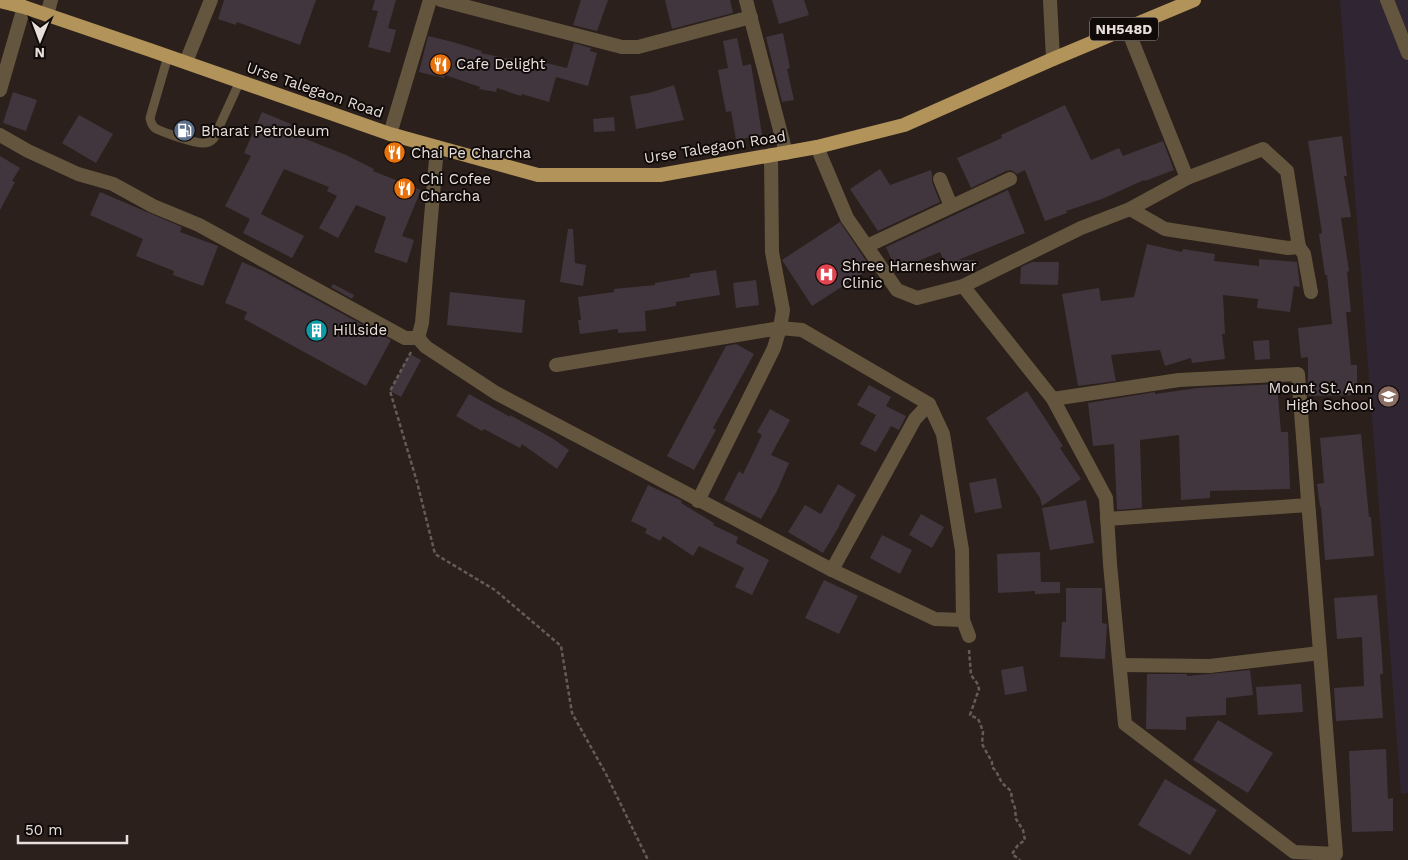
<svg xmlns="http://www.w3.org/2000/svg" width="1408" height="860" viewBox="0 0 1408 860" font-family="'Work Sans',sans-serif">
<rect width="100%" height="100%" fill="#2b201b"/>
<!-- education -->
<polygon fill="#302533" points="1340,0 1408,0 1408,793 1401,794"/>
<!-- building -->
<g fill="#41363e">
<polygon points="224,0 316,0 300,45 237,22 236,25 218,19"/>
<polygon points="375,0 396,0 388,28 396,30 390,53 368,47 378,11 372,10"/>
<polygon points="581,0 608,0 597,31 573,25"/>
<polygon points="665,0 730,0 733,13 672,29"/>
<polygon points="772,0 804,0 809,15 779,24"/>
<polygon points="783,33 790,68 787,69 794,100 782,102 766,37"/>
<polygon points="428,36 453,42 482,51 481,53 509,59 510,58 536,66 538,61 567,68 574,43 591,48 590,51 597,53 588,86 556,77 549,102 522,94 521,96 497,88 496,92 479,89 480,87 445,75 444,78 419,72"/>
<polygon points="737,38 743,66 751,64 762,135 736,140 731,111 726,112 718,70 728,68 723,41"/>
<polygon points="674,85 684,120 636,129 630,96 649,93"/>
<polygon points="13,92 37,100 26,131 3,123"/>
<polygon points="1065,105 1091,160 1119,148 1123,156 1163,141 1174,170 1145,181 1144,180 1102,199 1066,211 1067,213 1045,221 1025,170 1017,174 1011,170 1006,171 971,188 957,158 1002,138 1001,135"/>
<polygon points="262,112 291,124 288,132 346,155 374,169 373,171 421,190 402,236 414,240 407,263 374,252 386,217 356,205 338,238 319,228 337,196 327,191 329,187 284,169 261,214 304,236 292,258 243,233 250,219 225,206 251,156 244,153"/>
<polygon points="79,115 113,134 96,163 62,143"/>
<polygon points="614,117 615,131 594,132 593,119"/>
<polygon points="1342,136 1347,176 1344,176 1351,217 1341,218 1349,271 1347,272 1351,312 1346,312 1351,365 1357,365 1357,395 1308,396 1308,357 1301,358 1298,328 1332,324 1327,275 1325,275 1319,234 1322,233 1308,141"/>
<polygon points="0,156 20,168 12,181 15,182 0,210"/>
<polygon points="880,169 890,185 931,170 932,175 932,182 940,202 878,231 850,189"/>
<polygon points="1008,190 1025,233 958,260 976,260 949,273 940,252 896,270 886,247"/>
<polygon points="100,192 182,227 180,232 218,246 203,286 173,275 174,271 136,256 143,239 90,215"/>
<polygon points="840,222 871,268 812,306 782,260"/>
<polygon points="568,229 573,229 575,263 586,265 583,286 560,282"/>
<polygon points="1147,244 1182,252 1183,249 1215,254 1214,261 1259,266 1259,259 1297,262 1300,287 1294,286 1290,312 1257,308 1258,299 1223,295 1225,334 1222,334 1225,359 1192,363 1191,358 1165,366 1160,350 1111,355 1116,381 1078,386 1062,294 1099,288 1101,301 1134,297"/>
<polygon points="242,262 263,271 391,340 366,386 244,319 247,312 225,303"/>
<polygon points="1032,262 1059,262 1058,285 1020,284 1021,267"/>
<polygon points="716,270 720,295 676,302 676,306 645,311 646,331 618,333 618,329 580,334 578,320 581,320 578,297 614,292 614,289 655,285 655,283 690,277 690,274"/>
<polygon points="756,280 759,305 736,308 733,283"/>
<polygon points="333,284 354,295 352,299 331,287"/>
<polygon points="450,292 525,300 522,333 447,325"/>
<polygon points="1269,340 1270,359 1255,360 1253,341"/>
<polygon points="736,344 754,354 713,428 716,430 694,470 667,456 726,346"/>
<polygon points="410,354 421,360 401,397 390,391"/>
<polygon points="1277,384 1281,432 1288,432 1290,489 1210,491 1210,498 1181,500 1179,435 1140,440 1142,508 1117,510 1114,444 1093,446 1088,403 1155,392 1155,394 1197,388"/>
<polygon points="869,385 891,397 886,406 906,416 899,430 891,426 876,452 860,444 876,415 857,405"/>
<polygon points="1027,391 1063,446 1060,448 1081,479 1042,506 1040,498 986,418"/>
<polygon points="469,394 510,417 510,415 552,438 569,450 557,469 522,444 520,448 484,429 482,431 456,416"/>
<polygon points="770,409 790,420 771,455 789,463 777,491 761,519 724,500 739,471 743,474 762,435 757,432"/>
<polygon points="1361,434 1369,517 1371,517 1374,556 1325,560 1321,507 1320,507 1317,484 1324,483 1320,438"/>
<polygon points="996,478 1002,508 975,513 969,483"/>
<polygon points="838,484 856,495 839,525 840,525 823,553 788,532 805,505 821,514"/>
<polygon points="648,485 682,501 681,503 714,523 713,525 738,537 736,543 769,560 752,595 735,587 744,568 699,546 693,556 663,536 660,541 645,533 647,529 631,521"/>
<polygon points="1086,500 1094,543 1050,550 1042,508"/>
<polygon points="921,514 944,527 932,548 909,535"/>
<polygon points="882,535 912,550 900,574 870,558"/>
<polygon points="1040,552 1041,582 1060,582 1060,593 1035,594 1035,591 998,593 997,554"/>
<polygon points="824,580 858,596 839,634 805,618"/>
<polygon points="1066,588 1102,588 1102,623 1107,624 1105,659 1060,657 1062,622 1066,622"/>
<polygon points="1377,595 1382,655 1383,674 1380,674 1383,718 1336,721 1334,688 1364,686 1362,637 1337,639 1334,598"/>
<polygon points="1023,666 1027,691 1005,695 1001,670"/>
<polygon points="1250,670 1253,695 1226,698 1226,715 1186,717 1186,730 1146,729 1147,674 1187,674 1187,676"/>
<polygon points="1301,684 1303,712 1258,715 1256,687"/>
<polygon points="1218,720 1273,753 1248,793 1193,760"/>
<polygon points="1386,749 1388,799 1393,798 1393,831 1352,832 1349,751"/>
<polygon points="1165,779 1217,810 1190,855 1138,825"/>
</g>
<g fill="none" stroke-linecap="round" stroke-linejoin="round">
<!-- path -->
<g stroke="#665c57" stroke-width="2.5" stroke-dasharray="4 2.5" stroke-linecap="butt">
<polyline points="411,352 390,391 417,482 435,554 495,590 561,646 572,713 606,774 648,860"/>
<polyline points="969,650 971,675 977,683 979,689 970,715 978,719 980,723 983,732 982,744 992,762 992,767 996,771 1002,783 1011,791 1012,800 1015,808 1016,819 1023,830 1025,840 1018,845 1012,854 1020,860"/>
</g>
<!-- service -->
<path stroke="#64563e" stroke-width="9" d="M168,56L150,118C151,122 151,125 155,128C161,132 197,144 204,143C209,143 211,141 214,138L240,81"/>
<!-- minor -->
<g stroke="#64563e" stroke-width="14">
<polyline points="441,0 622,47 638,47 751,17"/>
<polyline points="746,0 786,153"/>
<polyline points="1050,0 1053,59"/>
<polyline points="1387,0 1408,53"/>
<polyline points="47,15 51,0"/>
<polyline points="1127,28 1187,178"/>
<polyline points="186,62 211,0"/>
<polyline points="0,90 24,7"/>
<polyline points="390,134 430,0"/>
<polyline points="0,135 28,151 78,174 113,184 153,206 199,225 405,338 418,338 426,347 496,393 832,570 935,619 963,620"/>
<polyline points="817,147 847,218 897,290 917,298 963,286 1081,228 1130,209 1187,178 1263,149 1287,171 1299,247 1304,254 1311,292"/>
<polyline points="940,179 951,206"/>
<polyline points="1130,209 1165,229 1288,248 1299,247"/>
<polyline points="867,246 1010,179"/>
<polyline points="963,286 1053,399 1106,498 1110,564 1125,724 1294,852 1336,854 1298,374 1179,380 1053,399"/>
<polyline points="418,338 422,323 437,147"/>
<polyline points="556,365 780,328 802,330 929,404 943,434 962,550 963,620 969,636"/>
<polyline points="698,501 774,348 780,328 783,310 772,252 771,155"/>
<polyline points="1107,519 1308,505"/>
<polyline points="832,570 915,419 929,404"/>
<polyline points="1120,665 1210,666 1320,653"/>
</g>
<!-- trunk -->
<polyline stroke="#b2935a" stroke-width="14" points="0,1 24,7 150,50 390,134 538,175 660,175 817,147 904,125 1053,59 1194,0"/>
</g>
<!-- icons -->
<defs>
<symbol id="restaurant-disc" viewBox="-11 -11 22 22"><circle r="9.5" fill="#e8710a" stroke="#100b09"/><path d="M-5-6h1v4h1v-4h1v4h1v-4h1v5L-1.5 .5V6h-2V.5L-5-1ZM5-6V6H3V1.5H1.5Q1.5-4 5-6Z" fill="#fff"/></symbol>
<symbol id="fuel-disc" viewBox="-11 -11 22 22"><circle r="9.5" fill="#5c6f8a" stroke="#100b09"/><path d="M-5.5-6h7V0h2V4h1.3V-2.5L3-4.5l.8-.8L6-3V5H2.5V1h-1V6h-7ZM-4.2-4.7v3.2H.2V-4.7Z" fill="#fff"/></symbol>
<symbol id="hospital-disc" viewBox="-11 -11 22 22"><circle r="9.5" fill="#e0444e" stroke="#100b09"/><path d="M-5-5h3v3.5h4V-5h3V5h-3V1.5h-4V5h-3Z" fill="#fff"/></symbol>
<symbol id="building-disc" viewBox="-11 -11 22 22"><circle r="9.5" fill="#0f9aa8" stroke="#100b09"/><path d="M-4-6H4V6H1V3H-1V6H-4ZM-2.5-4.3h1.7v1.8h-1.7ZM.8-4.3h1.7v1.8H.8ZM-2.5-1h1.7V.8h-1.7ZM.8-1h1.7V.8H.8Z" fill="#fff"/></symbol>
<symbol id="school-disc" viewBox="-11 -11 22 22"><circle r="9.5" fill="#8d6e63" stroke="#100b09"/><path d="M0-5L7-2L0 1L-7-2ZM-4 1L0 2.5L4 1V4Q0 6-4 4Z" fill="#fff"/></symbol>
</defs>
<g fill-rule="evenodd">
<use href="#restaurant-disc" x="428" y="52" width="25" height="25"/>
<use href="#fuel-disc" x="172" y="118" width="25" height="25"/>
<use href="#restaurant-disc" x="382" y="140" width="25" height="25"/>
<use href="#restaurant-disc" x="392" y="176" width="25" height="25"/>
<use href="#hospital-disc" x="814" y="262" width="25" height="25"/>
<use href="#building-disc" x="304" y="318" width="25" height="25"/>
<use href="#school-disc" x="1376" y="384" width="25" height="25"/>
</g>
<g text-anchor="middle" stroke-width="4" stroke-linejoin="round" paint-order="stroke">
<!-- shield labels -->
<rect fill="#100b09" stroke="#a69f9d" stroke-width="1" x="1090" y="17.5" width="68" height="23" rx="4"/>
<g font-size="14" font-weight="bold" fill="#e7dfdc">
<text x="1124" y="34">NH548D</text>
</g>
<!-- poi labels -->
<g font-size="15" fill="#e7dfdc" stroke="#100b09" text-anchor="start">
<text x="456" y="69">Cafe Delight</text>
<text x="201" y="136">Bharat Petroleum</text>
<text x="411" y="158">Chai Pe Charcha</text>
<text x="420" y="184">Chi Cofee<tspan x="420" dy="17">Charcha</tspan></text>
<text x="842" y="271">Shree Harneshwar<tspan x="842" dy="17">Clinic</tspan></text>
<text x="333" y="335">Hillside</text>
<text x="1373" y="393" text-anchor="end">Mount St. Ann<tspan x="1373" dy="17">High School</tspan></text>
</g>
<!-- street labels -->
<g font-size="15" fill="#e7dfdc" stroke="#100b09">
<text transform="translate(315 90) rotate(19)" y="5">Urse Talegaon Road</text>
<text transform="translate(715 147) rotate(-9)" y="5">Urse Talegaon Road</text>
</g>
</g>
<!-- north arrow -->
<g transform="translate(40 40) rotate(181)" stroke="#100b09" stroke-width="4" paint-order="stroke">
<path d="M0-4L9 19L0 12L-9 19Z" fill="#e7dfdc"/>
<text y="-8" font-size="14" font-weight="bold" text-anchor="middle" fill="#e7dfdc">N</text>
</g>
<!-- scale -->
<path d="M18 835v8h109v-8" fill="none" stroke="#e7dfdc" stroke-width="2.5"/>
<text x="25" y="835" font-size="15" fill="#e7dfdc" stroke="#100b09" stroke-width="4" paint-order="stroke">50 m</text>
</svg>
